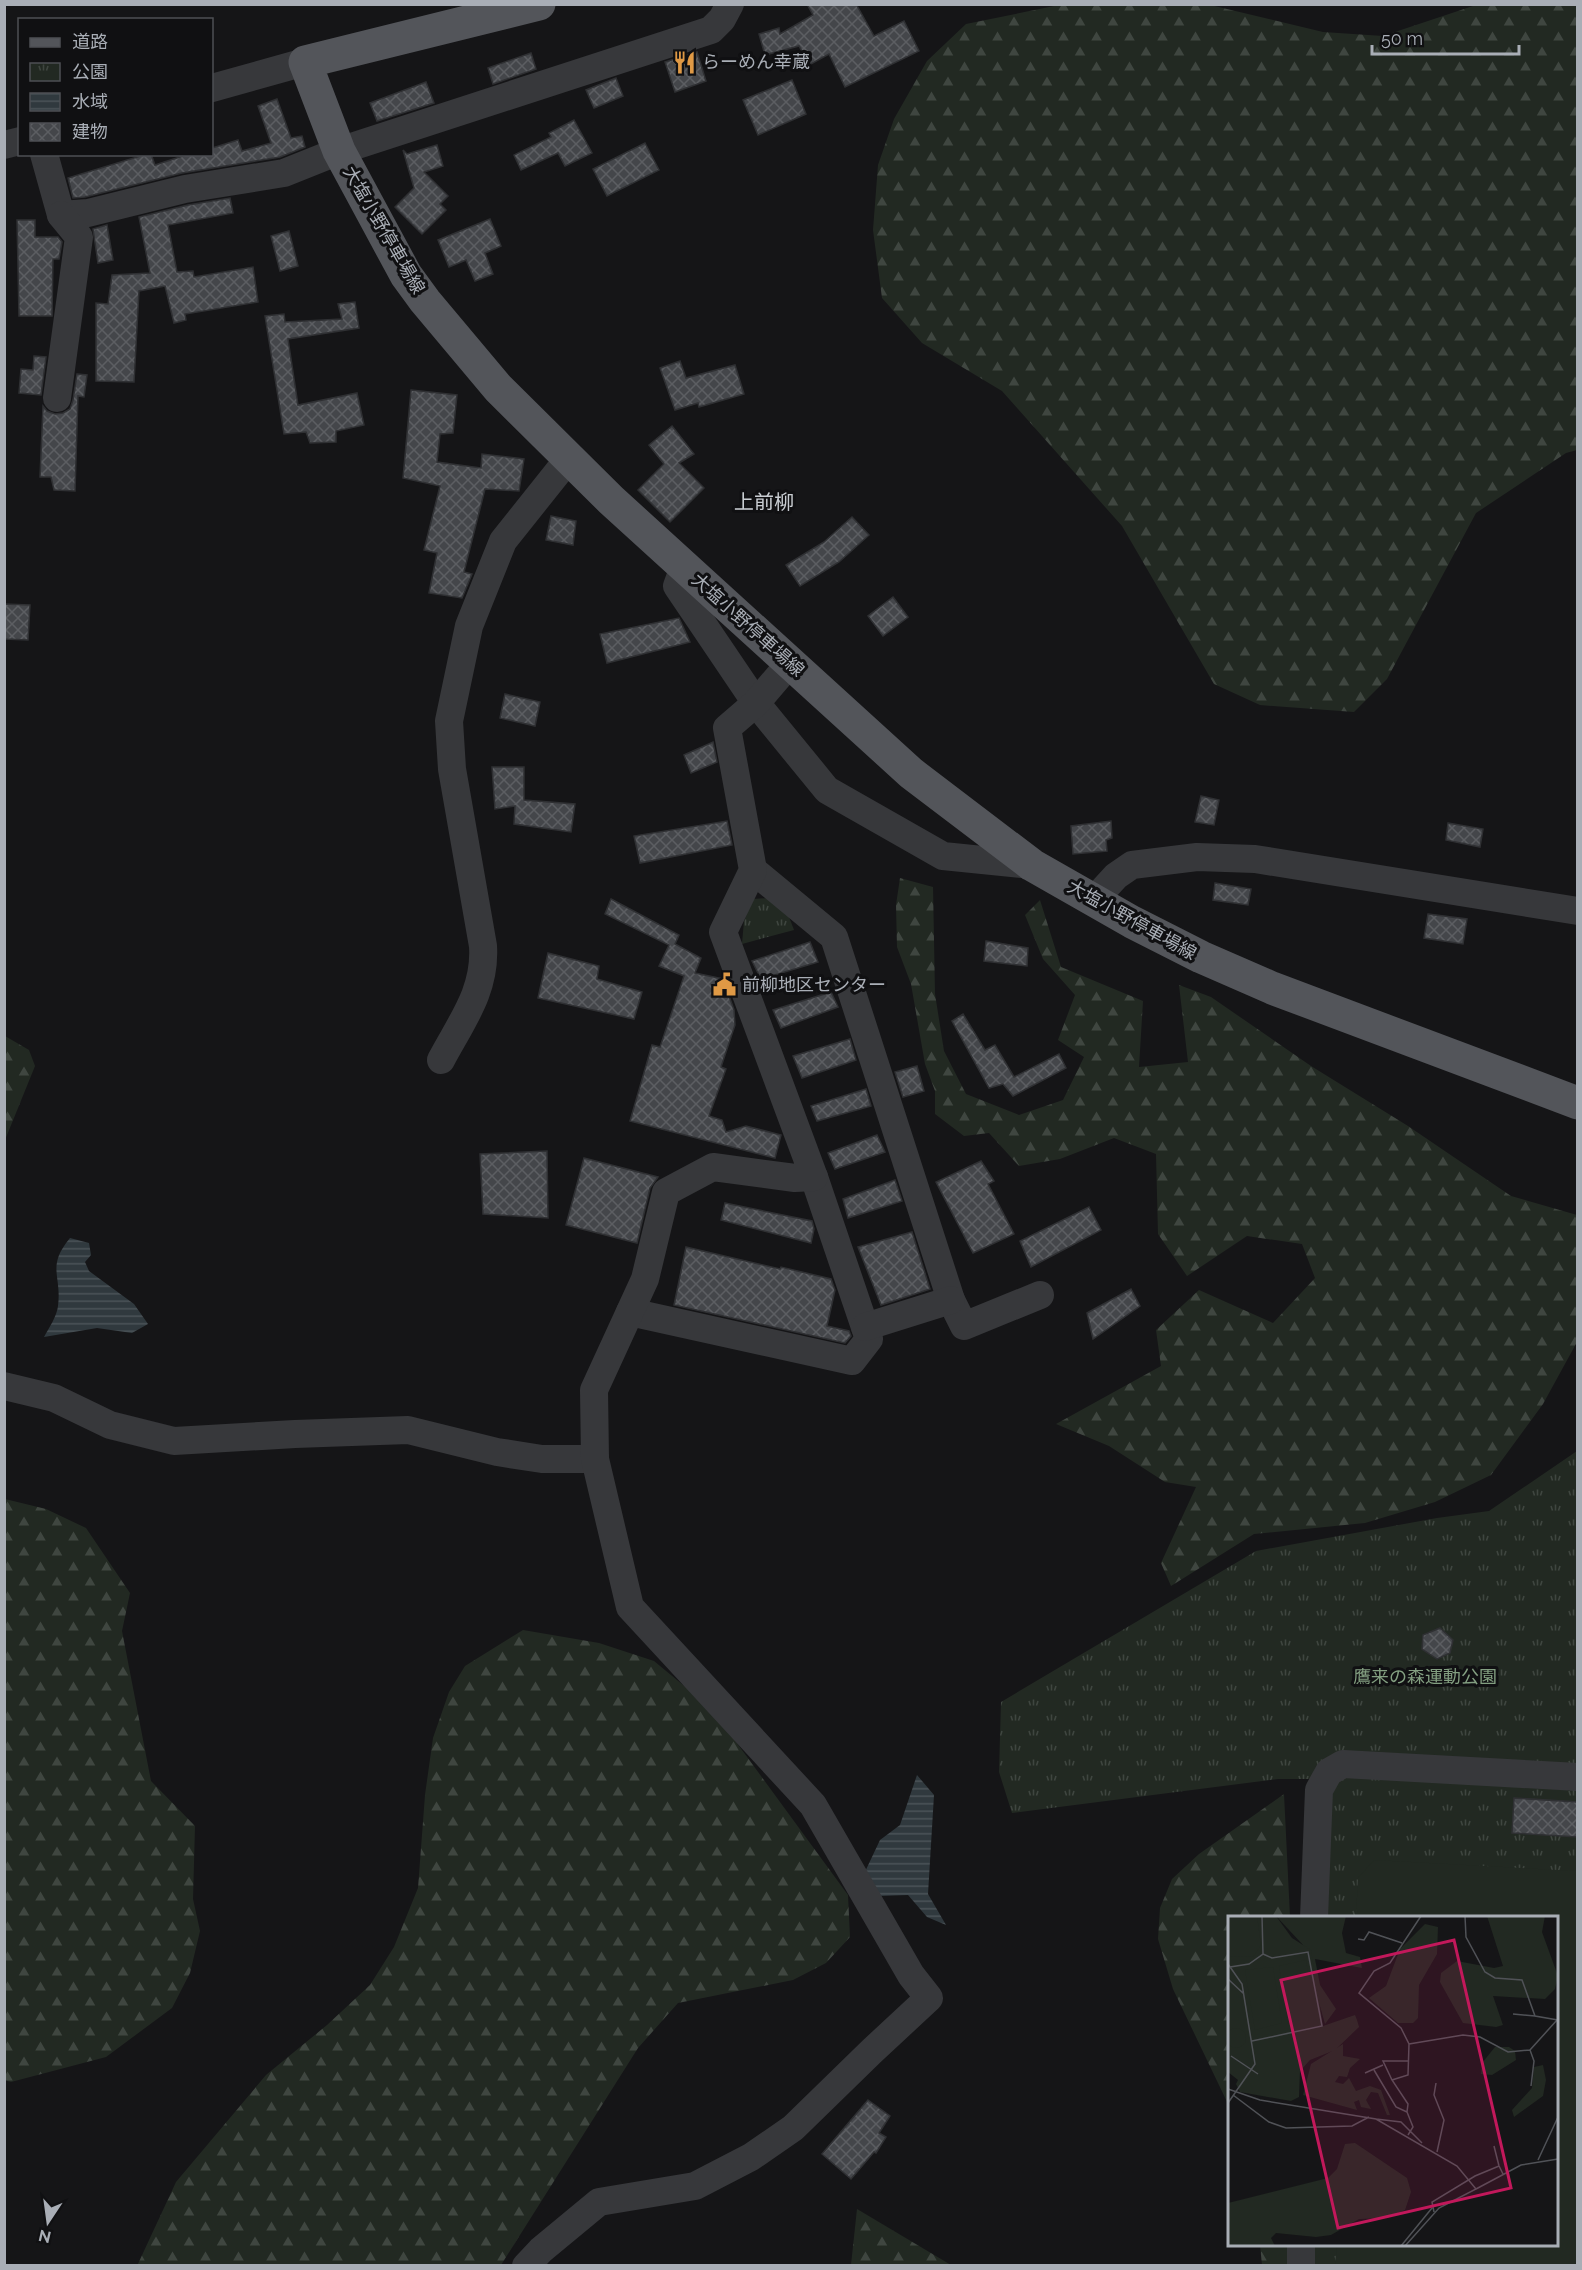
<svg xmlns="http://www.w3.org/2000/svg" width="1582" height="2270" viewBox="0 0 1582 2270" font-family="Raleway,'Noto Sans JP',sans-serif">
<defs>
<pattern id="forest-firs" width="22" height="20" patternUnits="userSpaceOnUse" patternTransform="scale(1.5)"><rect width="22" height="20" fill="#222922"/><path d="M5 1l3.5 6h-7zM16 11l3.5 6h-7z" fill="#3f4640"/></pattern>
<pattern id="park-tufts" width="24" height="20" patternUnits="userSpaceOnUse" patternTransform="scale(1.5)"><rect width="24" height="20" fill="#222922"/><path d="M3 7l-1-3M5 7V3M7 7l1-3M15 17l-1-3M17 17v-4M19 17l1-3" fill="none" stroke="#3f4640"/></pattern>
<pattern id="water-rules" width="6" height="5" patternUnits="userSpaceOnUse" patternTransform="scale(1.5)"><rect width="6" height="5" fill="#30393e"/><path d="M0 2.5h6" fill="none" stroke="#4b5358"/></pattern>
<pattern id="building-cross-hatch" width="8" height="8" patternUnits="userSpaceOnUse" patternTransform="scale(1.5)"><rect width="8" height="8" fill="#44464a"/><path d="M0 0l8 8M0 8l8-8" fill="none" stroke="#5c5e62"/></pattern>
</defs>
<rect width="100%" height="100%" fill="#151517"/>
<!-- forest -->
<g fill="url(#forest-firs)">
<polygon points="1206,4 1323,32 1383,36 1476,5 1577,5 1577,450 1566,453 1476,513 1387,679 1354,712 1260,705 1214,684 1122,526 1002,391 922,343 882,298 873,230 878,165 894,119 927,61 966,24 1059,5"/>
<polygon points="900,878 933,887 935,994 944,1051 966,1094 1019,1115 1063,1100 1084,1057 1058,1040 1075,995 1043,959 1025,915 1040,900 1061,967 1143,1001 1139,1067 1188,1062 1179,985 1211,997 1311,1066 1408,1126 1511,1196 1577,1215 1577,1342 1543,1404 1491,1475 1435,1502 1365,1523 1254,1534 1171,1586 1161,1563 1196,1487 1165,1482 1109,1446 1056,1424 1161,1366 1156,1330 1199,1290 1273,1323 1315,1278 1302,1244 1247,1236 1187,1276 1158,1234 1156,1154 1114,1138 1060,1159 1019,1166 989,1133 964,1136 935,1114 935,1091 925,1064 911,984 897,947 896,905"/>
<polygon points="5,1036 29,1050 35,1066 5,1140"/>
<polygon points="5,1499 46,1509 86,1528 130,1593 122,1631 151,1781 195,1826 193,1899 200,1931 190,1973 172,2008 106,2057 11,2082 4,2080"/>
<polygon points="523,1630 599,1643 654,1661 712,1709 848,1895 850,1937 826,1963 793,1980 678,2003 638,2048 501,2265 137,2266 176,2182 266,2075 327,2025 370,1985 394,1947 418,1888 425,1795 433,1738 449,1692 465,1666"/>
<polygon points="1284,1794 1290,1917 1230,1918 1229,2106 1173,1989 1158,1939 1160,1908 1172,1879 1199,1854"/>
<polygon points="857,2209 951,2265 851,2265"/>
<polygon points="1260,2245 1306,2245 1307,2265 1262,2265"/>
</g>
<!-- park -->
<g fill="url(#park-tufts)">
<polygon points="770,898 789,917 794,930 742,944 744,921 753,899"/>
<polygon points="1577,1451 1577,2265 1275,2265 1276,2245 1556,2244 1556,1918 1301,1917 1311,1779 1278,1779 1012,1813 999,1772 1001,1702 1256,1551 1437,1518 1489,1511"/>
</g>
<!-- pitch -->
<polygon fill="#222922" points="1374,1860 1577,1871 1577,2265 1335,2265 1337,2245 1556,2244 1556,1918 1356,1917 1358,1878"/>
<!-- water -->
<g fill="url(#water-rules)">
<path d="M70,1238L89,1243L91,1255L85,1262L89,1271L134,1304L148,1324L132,1333L97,1328L44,1337C49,1328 57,1316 58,1306C62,1275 46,1267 70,1238Z"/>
<polygon points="917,1775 934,1795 928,1894 946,1925 927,1917 908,1895 880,1896 863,1876 880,1840 900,1825"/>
</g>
<!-- building -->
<g fill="url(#building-cross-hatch)" stroke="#2f3033" stroke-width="1.5">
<polygon points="807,4 856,4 874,36 904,21 919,51 845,87 829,54 809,65 799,46 765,55 759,34 779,28 780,34 813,15"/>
<polygon points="697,52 706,81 675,92 665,62"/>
<polygon points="531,53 536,69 493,84 488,68"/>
<polygon points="616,78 623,96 594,108 586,90"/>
<polygon points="792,80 806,114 758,135 743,100"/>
<polygon points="426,82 434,103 377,121 370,103"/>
<polygon points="277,99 291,138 302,136 305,147 280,157 182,173 85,197 73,198 68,178 147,154 151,154 155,165 189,154 212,154 212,148 238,140 242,151 271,143 258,106"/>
<polygon points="574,120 592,153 565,166 558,153 521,170 514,155 551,137 549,133"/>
<polygon points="645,143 659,170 607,196 593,169"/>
<polygon points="437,145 443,166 424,172 448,196 440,204 446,210 422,234 395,207 414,188 403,150 407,154"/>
<polygon points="230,198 233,213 168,225 177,272 193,271 194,277 253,267 258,302 185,314 186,320 174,323 165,286 139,291 134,382 96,381 96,303 108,304 112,275 150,273 139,217 188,205"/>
<polygon points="490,219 501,246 485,253 493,274 475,281 466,260 449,267 438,240"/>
<polygon points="17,220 35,220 35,237 58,237 62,242 59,259 53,259 52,316 19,316"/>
<polygon points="107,225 113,260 98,263 93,229"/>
<polygon points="289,231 298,266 280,271 271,236"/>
<polygon points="355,302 359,328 288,339 298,405 357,393 364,425 336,431 336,442 310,443 306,432 284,434 265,316 284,314 285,322 342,319 338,304"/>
<polygon points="34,356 46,357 41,395 19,393 21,369 33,370"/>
<polygon points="680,361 686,378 735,365 744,394 699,407 698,403 675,410 660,368"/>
<polygon points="77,374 87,375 84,397 78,396 75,491 54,490 51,477 40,477 43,406 47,411 55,414 63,413 70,409 73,400"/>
<polygon points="411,390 457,395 453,433 440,434 437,462 481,468 482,454 524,459 519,491 485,489 464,572 472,574 462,598 429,593 437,553 424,550 440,486 403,478"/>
<polygon points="672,426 694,454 679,463 704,488 670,522 638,490 664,464 649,445"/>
<polygon points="551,516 576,521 573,545 546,540"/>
<polygon points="852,517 869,535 839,562 800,586 786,565 824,542"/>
<polygon points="893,597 908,617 883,636 868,616"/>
<polygon points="4,604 30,605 28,640 4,639"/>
<polygon points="679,618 690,642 607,663 600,634"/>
<polygon points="505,694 540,702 535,726 500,718"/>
<polygon points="713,742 717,762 691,773 684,755"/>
<polygon points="492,767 524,767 524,800 575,804 571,832 514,824 515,806 495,809"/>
<polygon points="1201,796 1219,800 1214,825 1195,822"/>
<polygon points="727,821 732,845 640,863 634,836"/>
<polygon points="1111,821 1112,838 1106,840 1107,851 1073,854 1071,826"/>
<polygon points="1448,823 1483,829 1480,847 1446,840"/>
<polygon points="1215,883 1251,889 1248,905 1213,900"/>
<polygon points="611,899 679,935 675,944 701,958 695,973 723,979 734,1010 735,1025 721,1067 726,1069 709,1116 722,1120 726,1132 746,1126 781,1135 775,1158 630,1121 652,1045 660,1047 684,976 659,966 669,945 605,914"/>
<polygon points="1428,914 1467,919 1463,944 1424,938"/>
<polygon points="986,941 1028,948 1027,966 984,961"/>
<polygon points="810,942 818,962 761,979 752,961"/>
<polygon points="548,953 599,966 597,979 642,992 634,1019 538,998"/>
<polygon points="831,992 838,1007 781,1028 773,1010"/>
<polygon points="963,1014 985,1050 995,1045 1014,1077 1059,1054 1066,1068 1013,1096 1003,1084 989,1088 952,1021"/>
<polygon points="850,1039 856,1060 802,1078 793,1056"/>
<polygon points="917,1066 924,1091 903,1097 895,1072"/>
<polygon points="866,1089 871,1106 817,1121 811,1106"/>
<polygon points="877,1135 885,1152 835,1169 828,1153"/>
<polygon points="547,1151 548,1218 483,1214 480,1154"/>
<polygon points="584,1158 658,1177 650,1188 637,1243 566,1225"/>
<polygon points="981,1161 994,1181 988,1184 1014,1234 973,1253 936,1182"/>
<polygon points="895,1180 902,1201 848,1218 843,1199"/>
<polygon points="725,1203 812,1221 814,1229 811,1243 721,1220"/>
<polygon points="1089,1207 1101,1230 1031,1267 1020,1241"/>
<polygon points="912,1232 930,1289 881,1305 858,1247"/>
<polygon points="686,1247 780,1269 781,1267 831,1279 835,1290 827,1326 849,1331 851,1336 845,1343 674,1305"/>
<polygon points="1131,1289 1140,1306 1093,1339 1087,1313"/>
<polygon points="1440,1628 1453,1640 1450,1653 1437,1659 1422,1649 1423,1635"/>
<polygon points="1514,1798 1578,1802 1578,1837 1512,1833"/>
<polygon points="868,2100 890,2116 879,2133 886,2137 876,2153 874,2152 851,2179 822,2154"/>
</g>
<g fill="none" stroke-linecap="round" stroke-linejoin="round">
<!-- minor -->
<g stroke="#37383b" stroke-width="28">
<polyline points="212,88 305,62"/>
<polyline points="4,145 20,141"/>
<polyline points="44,154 61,215 88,213 185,189 284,173 339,151 711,30 722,19 730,4"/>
<polyline points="57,398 79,237 61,215"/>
<polyline points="684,567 677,586 756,703 827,790 943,856 1032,865"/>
<polyline points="753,870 834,937 951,1300 964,1326 1040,1295"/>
<polyline points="1094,900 1116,876 1132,865 1197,857 1255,859 1578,911"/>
<path d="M441,1060C461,1022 486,991 483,946L452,769L449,721L469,626L503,541L558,472L569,461"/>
<polyline points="630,1312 852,1361 869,1339 814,1177"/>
<polyline points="865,1327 951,1300"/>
<polyline points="4,1386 54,1398 110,1425 174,1441 295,1434 408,1430 497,1452 542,1459 595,1459"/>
<polyline points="1314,1918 1319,1790 1329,1772 1343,1764 1578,1777"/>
<polyline points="526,2266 541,2250 599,2202 695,2186 751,2157 793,2128 872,2051 929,1998 911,1975 813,1805 630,1607 595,1459 594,1390 645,1279 666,1192 713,1167 795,1178 814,1177 723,932 753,870 727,728 756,703 791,662"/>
<polyline points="1301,2266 1301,2244"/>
</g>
<!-- major -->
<polyline stroke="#53555a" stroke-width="33" points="539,4 305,62 339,151 406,275 425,301 498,388 611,500 911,773 1032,865 1132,922 1201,957 1272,988 1578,1103"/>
</g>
<!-- icons -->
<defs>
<symbol id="restaurant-bare" viewBox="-9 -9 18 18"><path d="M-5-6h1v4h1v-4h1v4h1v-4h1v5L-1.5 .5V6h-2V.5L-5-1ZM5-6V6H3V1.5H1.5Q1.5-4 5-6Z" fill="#df9945" stroke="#101012" stroke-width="2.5" paint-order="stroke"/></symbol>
<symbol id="civic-bare" viewBox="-9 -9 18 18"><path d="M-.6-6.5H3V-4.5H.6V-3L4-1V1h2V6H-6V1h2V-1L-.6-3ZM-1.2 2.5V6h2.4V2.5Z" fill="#df9945" stroke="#101012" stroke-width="2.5" paint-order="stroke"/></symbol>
</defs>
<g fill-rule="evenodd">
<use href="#restaurant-bare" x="668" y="46" width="33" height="33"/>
<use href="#civic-bare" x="708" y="968" width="33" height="33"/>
</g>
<g text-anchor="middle" stroke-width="6" stroke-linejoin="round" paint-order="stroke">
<!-- poi labels -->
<g font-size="18" fill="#a9aeb6" stroke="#101012" text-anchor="start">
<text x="702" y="68">らーめん幸蔵</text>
<text x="742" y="991">前柳地区センター</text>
</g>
<!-- street labels -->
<g font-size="18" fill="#a9aeb6" stroke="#101012">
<text transform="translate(384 230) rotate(60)" y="6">大塩小野停車場線</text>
<text transform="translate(748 625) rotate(42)" y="6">大塩小野停車場線</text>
<text transform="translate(1132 920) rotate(29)" y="6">大塩小野停車場線</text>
</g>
<!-- park labels -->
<g font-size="18" fill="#839f81" stroke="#101012">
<text x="1425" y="1683">鷹来の森運動公園</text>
</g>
<!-- neighbourhood labels -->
<g font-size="20" fill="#c9cdd2" stroke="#101012">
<text x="764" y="509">上前柳</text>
</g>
</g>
<!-- overview -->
<g transform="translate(1228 1916)">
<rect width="330" height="330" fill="#151517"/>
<path d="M48,0H118L114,17L118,37L132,41L134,52L87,43L92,69L108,93L97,108L75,29ZM259,0H317L314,16L330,60L327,73L317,83L265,80L275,109L268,111L235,107L212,66L213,57L229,45L266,52L275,50ZM197,8L210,11L209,38L191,69L190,102L185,107H170L141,82L158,70L172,33ZM115,128V140L132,143L122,152L119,161L111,160L107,166L115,168L121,162L128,175L142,170L153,174L162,199H159L150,177L143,176L138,184L147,200L143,193L133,191L131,184L126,186L129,194L75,179L83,148ZM267,131H281L287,135L288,144L264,159L253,158L254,147ZM315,149L318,164L315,180L286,201L284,194L304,172L306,151ZM127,227L179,262L183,276L177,294L159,302L131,303L103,319L88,321L48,317L43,322L47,330H0V287L100,262L109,253L117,228Z" fill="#222922"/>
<path d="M0,0H48L64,22L83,34L95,110L127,99L129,104L131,111L107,134L82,144L72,155L71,181L63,185L12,176L8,168L10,164L0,156Z" fill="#222922"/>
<path d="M0,0H29L33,29L25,41L0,40ZM78,44L87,101L60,108L51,50ZM45,51L54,107L27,114L17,54ZM-2 122a10 10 0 1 1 20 0a10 10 0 1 1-20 0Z" fill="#222922"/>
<path fill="none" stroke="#505257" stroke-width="1.5" d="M237,0L238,21L257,56L267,62L294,64L307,100L330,104M130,23L136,24L141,16L174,27M0,48L14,68L27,148L0,187M2,51L21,48L35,38L34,0M0,63L16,78M285,98L307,100M24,125L94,110L80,36L44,42L35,38M181,128L235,119L252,121L280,136L302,134M3,140L30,158M146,154L168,191L179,196M137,157L155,149M164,164L155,145H181M208,167L206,179L216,204L209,236M303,170L306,145L302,134L329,104M0,173L32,184L148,203L229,250L248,273L211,292L177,330M5,179L41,206L58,212L124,210L141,201M148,203L173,206L194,227M180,219L185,211L179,196L180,188L164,164L180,159L181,128L173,112L131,77L146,55L162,47L193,0M266,230L271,250M310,244L330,201M248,273L293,249L330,243M206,296L204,286L247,260L271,250L275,258M173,330L204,292"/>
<path fill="#c2185b" fill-opacity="0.15" stroke="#c2185b" stroke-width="3" d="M226,24L283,272L110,312L53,64Z"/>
<rect width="330" height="330" fill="none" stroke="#a9aeb6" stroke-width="3"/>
</g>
<!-- border -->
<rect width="1582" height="2270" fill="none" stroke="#a9aeb6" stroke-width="12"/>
<!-- legend -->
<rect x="18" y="18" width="195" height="138" fill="#101012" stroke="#4d4f54" stroke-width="1.5"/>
<rect x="30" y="38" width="30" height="9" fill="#53555a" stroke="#4d4f54" stroke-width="1.5"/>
<text x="72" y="48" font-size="18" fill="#a9aeb6">道路</text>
<rect x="30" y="63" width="30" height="18" fill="url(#park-tufts)" stroke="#4d4f54" stroke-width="1.5"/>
<text x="72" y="78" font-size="18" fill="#a9aeb6">公園</text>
<rect x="30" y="93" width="30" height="18" fill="url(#water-rules)" stroke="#4d4f54" stroke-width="1.5"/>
<text x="72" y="108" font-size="18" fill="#a9aeb6">水域</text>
<rect x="30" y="123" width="30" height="18" fill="url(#building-cross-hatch)" stroke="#4d4f54" stroke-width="1.5"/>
<text x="72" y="138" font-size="18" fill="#a9aeb6">建物</text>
<!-- north arrow -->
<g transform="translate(48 2222) rotate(193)" stroke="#101012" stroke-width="4.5" paint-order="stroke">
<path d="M0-4.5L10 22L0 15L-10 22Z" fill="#a9aeb6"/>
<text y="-9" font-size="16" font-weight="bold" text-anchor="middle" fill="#a9aeb6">N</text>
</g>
<!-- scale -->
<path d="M1372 45v9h147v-9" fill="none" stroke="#a9aeb6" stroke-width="3"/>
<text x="1381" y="45" font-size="18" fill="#a9aeb6" stroke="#101012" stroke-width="4.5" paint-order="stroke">50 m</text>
</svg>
